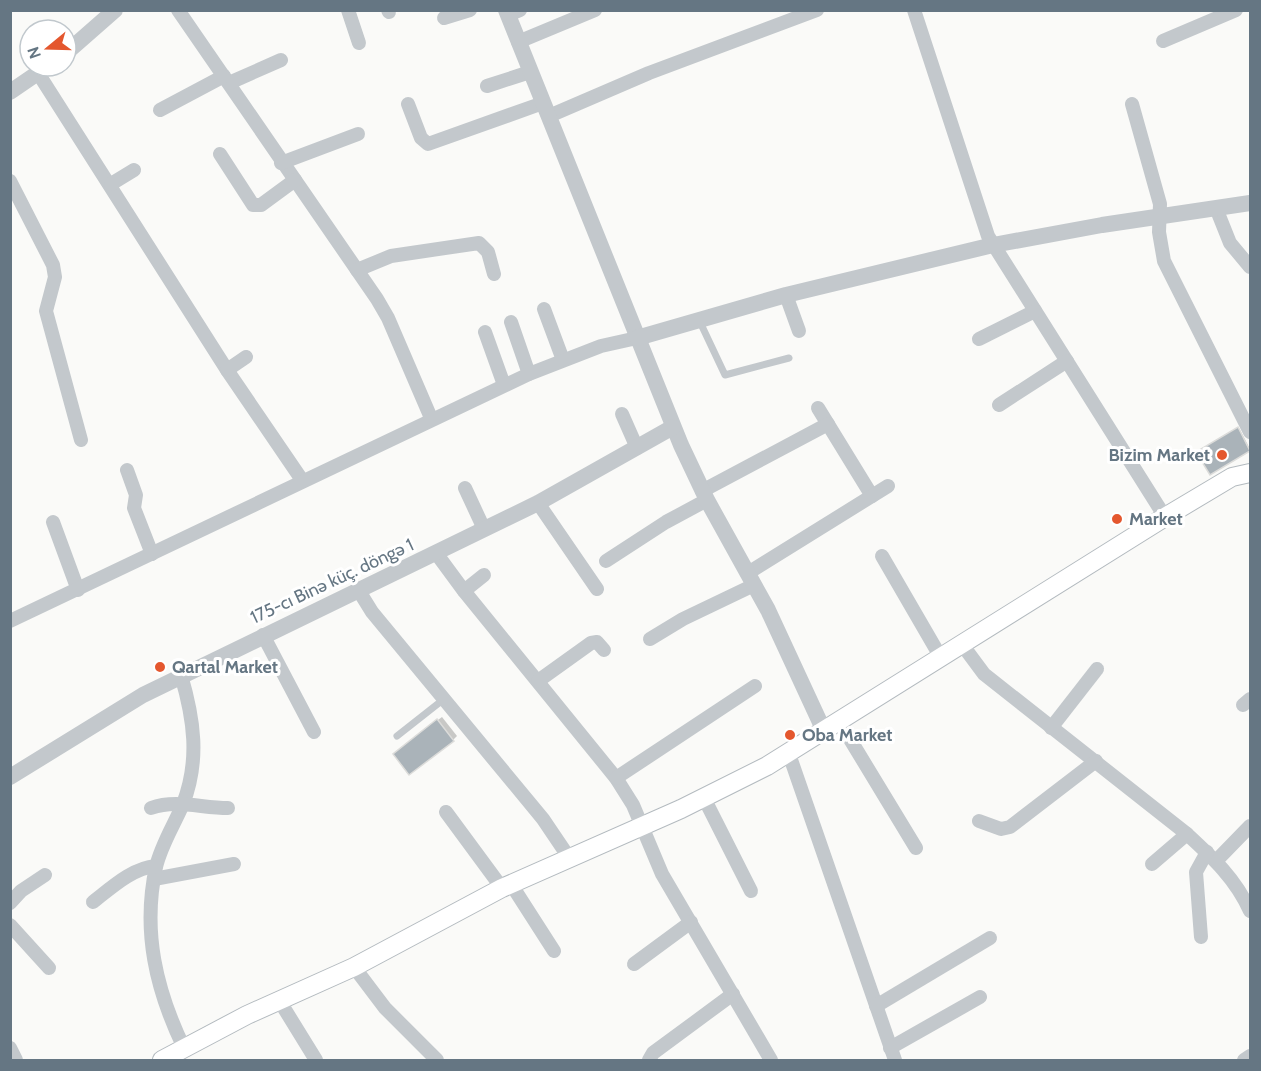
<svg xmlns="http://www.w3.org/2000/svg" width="1261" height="1071" viewBox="0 0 1261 1071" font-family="Cabin,sans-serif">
<rect width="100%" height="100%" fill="#fafaf8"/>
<!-- shadow -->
<g fill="#0003">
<polygon points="1239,428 1250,449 1210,473 1198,452"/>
<polygon points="442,717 457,736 453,740 398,750"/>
</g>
<!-- building -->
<g fill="#aab3b9" stroke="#dcdcda" stroke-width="1.5">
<polygon points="1238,427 1250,451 1210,475 1196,452"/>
<polygon points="437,719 454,741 409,775 393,754"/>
</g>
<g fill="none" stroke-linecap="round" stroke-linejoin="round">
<defs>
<polyline id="secondary" points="162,1060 247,1015 354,967 502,888 681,809 767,766 1165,517 1232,477 1250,473"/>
</defs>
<!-- secondary casing -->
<use href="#secondary" stroke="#b3babf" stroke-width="20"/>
<!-- service -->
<g stroke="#c3c8cc" stroke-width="7">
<polyline points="700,322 725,375 789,358"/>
<polyline points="397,736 444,699"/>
</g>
<!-- minor -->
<g stroke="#c3c8cc" stroke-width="14">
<polyline points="178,10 377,299 388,318 431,418"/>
<polyline points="348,10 359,43"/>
<polyline points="388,10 389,12"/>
<polyline points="914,10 988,236 1165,517"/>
<polyline points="508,15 520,10"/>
<polyline points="444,18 470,10"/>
<polyline points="1163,41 1236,10"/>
<polyline points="518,42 595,10"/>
<polyline points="38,73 227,370 302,480"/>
<polyline points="229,83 281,60"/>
<polyline points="487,86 530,72"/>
<polyline points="408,104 421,138 428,144 543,103"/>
<polyline points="1132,104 1160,204 1159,232 1164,261 1250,432"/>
<polyline points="160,110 224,76"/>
<polyline points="549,116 649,73 817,10"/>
<polyline points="220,154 253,205 261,205 295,180"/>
<polyline points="281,163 358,134"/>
<polyline points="10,181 53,265 55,277 46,311 81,440"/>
<polyline points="111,184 134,170"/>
<polyline points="1216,208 1230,243 1250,267"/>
<polyline points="357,270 391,256 479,243 488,252 494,274"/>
<polyline points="786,295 799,331"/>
<polyline points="544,309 563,360"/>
<polyline points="511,322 529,374"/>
<polyline points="485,332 504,385"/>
<polyline points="979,339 1035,311"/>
<polyline points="227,370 246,357"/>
<polyline points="999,405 1067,361"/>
<polyline points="818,408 872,496"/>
<polyline points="622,414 637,448"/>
<polyline points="127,470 136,495 134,508 152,554"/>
<polyline points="465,488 484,529"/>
<polyline points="702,491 828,424"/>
<polyline points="538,503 597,589"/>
<polyline points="53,522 78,590"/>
<polyline points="436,553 464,591 616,778 633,805 662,874 771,1060"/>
<polyline points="882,556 940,656"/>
<polyline points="606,561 666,522 707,500"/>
<polyline points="748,573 888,486"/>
<polyline points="359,591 372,612 543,819 570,859"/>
<polyline points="464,591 484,575"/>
<polyline points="10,621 529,374 601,346 637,338"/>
<polyline points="263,635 314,732"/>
<polyline points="650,639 683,619 754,585"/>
<path d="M961,643L984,674L1187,834C1212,857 1236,879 1250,911"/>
<path d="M181,675C194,719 200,760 183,804C174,825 161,845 156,867C142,931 156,990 184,1048"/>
<polyline points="538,681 591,643 597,642 604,650"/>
<polyline points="1243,705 1250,699"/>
<polyline points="839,721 916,848"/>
<polyline points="1051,728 1097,669"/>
<polyline points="789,754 895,1060"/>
<polyline points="616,778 755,686"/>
<polyline points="704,798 751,891"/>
<path d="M151,808C176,799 201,808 228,808"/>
<polyline points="446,812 502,888"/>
<polyline points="979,821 1001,829 1010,827 1096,761"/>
<polyline points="1217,860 1250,826"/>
<polyline points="1152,864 1187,834"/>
<polyline points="154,879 234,864"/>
<polyline points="511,884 554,951"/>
<path d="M93,902C111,888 132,868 156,866"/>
<polyline points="10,903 21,891 45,875"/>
<polyline points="10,925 49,968"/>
<polyline points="1201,937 1196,872 1207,852"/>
<polyline points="634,964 691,922"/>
<polyline points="354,967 385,1008 437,1060"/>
<polyline points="279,1000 316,1060"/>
<polyline points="876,1006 990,938"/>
<polyline points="10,1048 16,1060"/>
<polyline points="890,1048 980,997"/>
<polyline points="649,1060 653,1053 733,994"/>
<polyline points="1244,1060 1250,1056"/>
</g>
<!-- tertiary -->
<g stroke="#c3c8cc" stroke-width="16">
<polyline points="506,10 681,445 707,500 768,610 824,731"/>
<polyline points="66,53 115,10"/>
<polyline points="10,92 48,66"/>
<polyline points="637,338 786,295 993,245 1102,225 1250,203"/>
<polyline points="10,777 143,695 538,503 673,427"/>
</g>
<!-- secondary -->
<use href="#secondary" stroke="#fff" stroke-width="18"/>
</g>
<!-- markers -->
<g fill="#e4572e" stroke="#fff" stroke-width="2">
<circle cx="1222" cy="455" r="6"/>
<circle cx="1117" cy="519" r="6"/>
<circle cx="160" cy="667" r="6"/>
<circle cx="790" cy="735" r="6"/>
</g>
<g text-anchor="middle" stroke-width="6" stroke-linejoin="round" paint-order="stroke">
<!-- poi labels -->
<g font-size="18" font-weight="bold" fill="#657683" stroke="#fff" text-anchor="start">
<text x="1210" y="461" text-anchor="end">Bizim Market</text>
<text x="1129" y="525">Market</text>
<text x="172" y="673">Qartal Market</text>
<text x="802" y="741">Oba Market</text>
</g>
<!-- street labels -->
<g font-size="18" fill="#657683" stroke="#fff">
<text transform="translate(332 581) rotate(-25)" y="6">175-cı Binə küç. döngə 1</text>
</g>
</g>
<!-- border -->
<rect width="1261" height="1071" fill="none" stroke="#657683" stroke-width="24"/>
<!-- north arrow -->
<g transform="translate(48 48) rotate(251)"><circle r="28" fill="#ffffff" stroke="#c1c8cd" stroke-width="1.5"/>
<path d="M0-4.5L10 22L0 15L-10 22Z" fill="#e4572e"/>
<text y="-9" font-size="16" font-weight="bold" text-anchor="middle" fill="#657683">N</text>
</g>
</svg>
